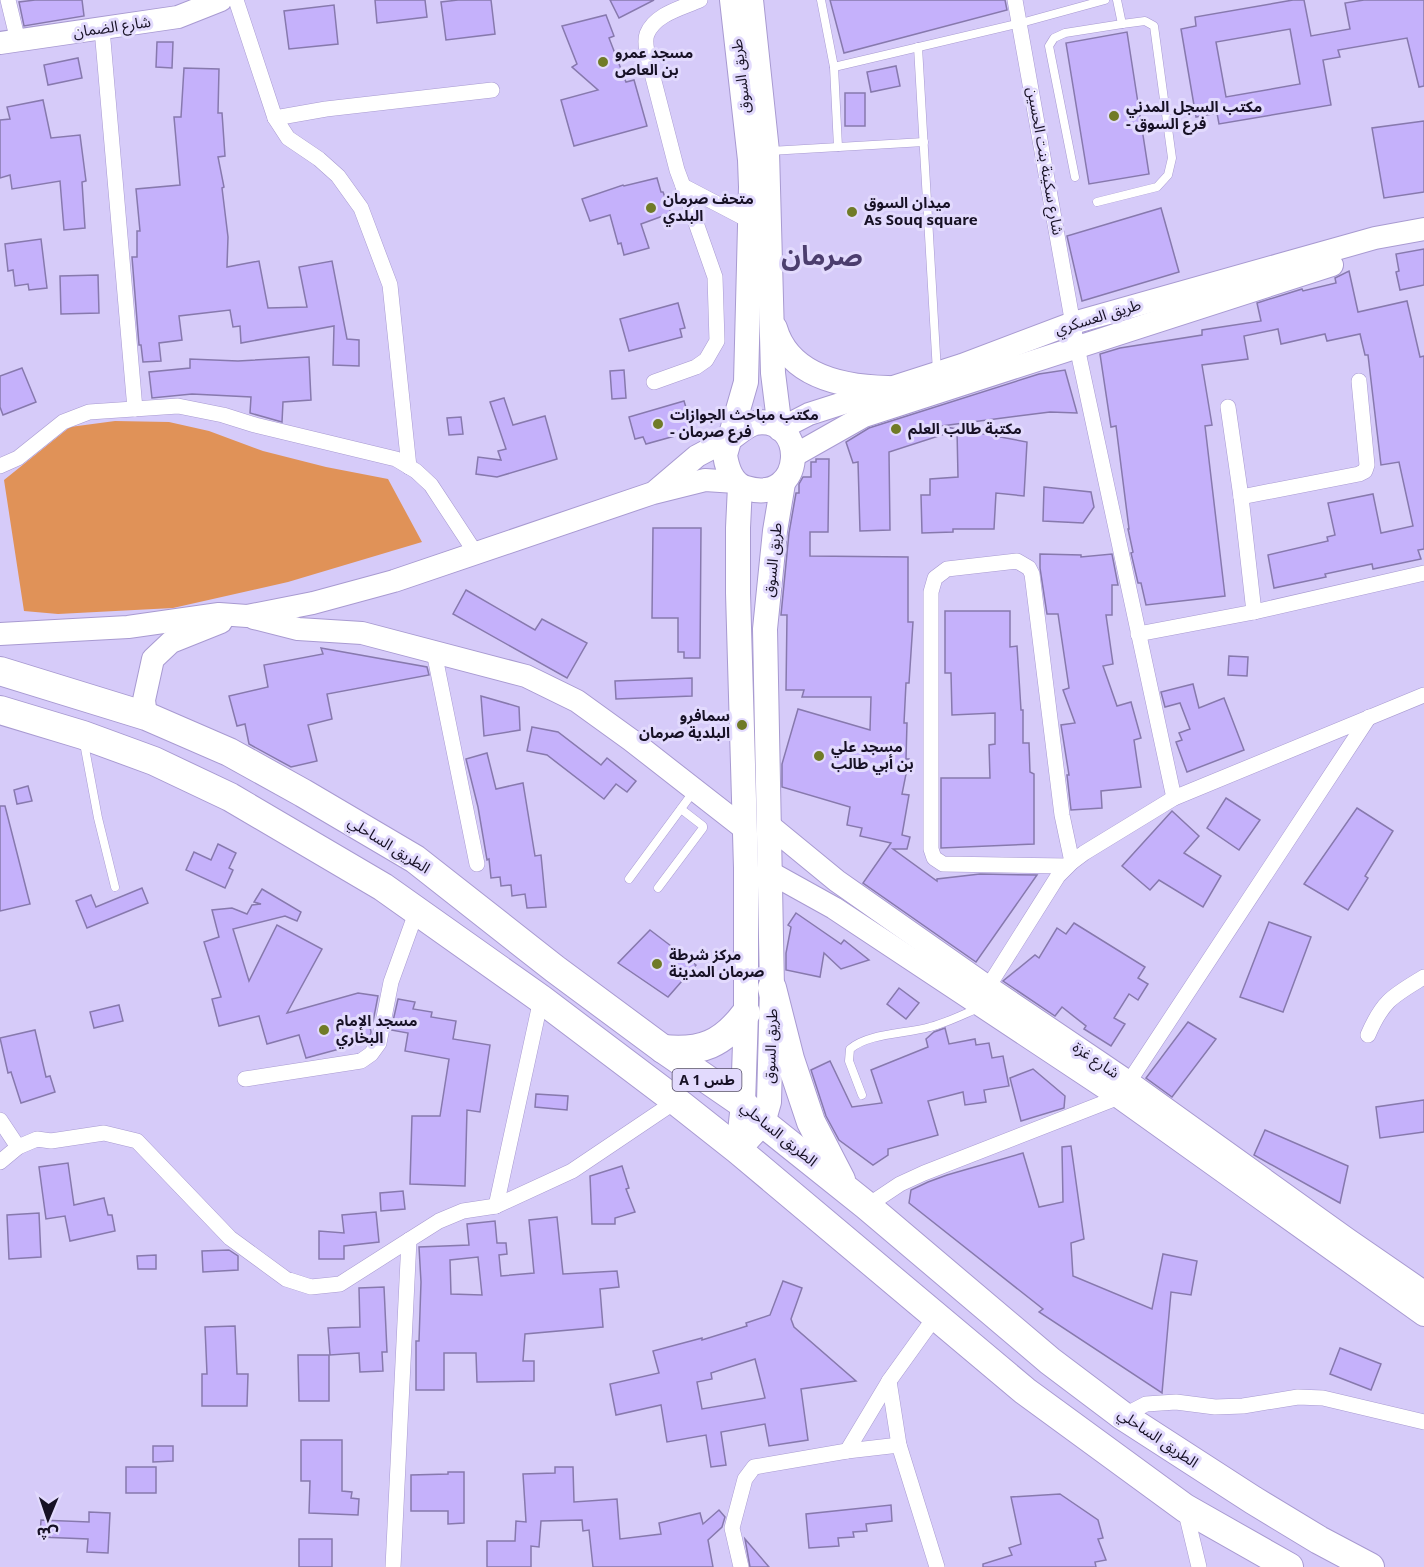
<svg xmlns="http://www.w3.org/2000/svg" width="1424" height="1567" viewBox="0 0 1424 1567" font-family="'Noto Sans','Noto Sans Arabic',sans-serif">
<rect width="100%" height="100%" fill="#d6cbf9"/>
<!-- green -->
<polygon fill="#e09258" points="115,421 169,422 209,431 263,451 326,467 388,479 422,542 288,582 173,608 58,614 24,611 4,480 70,427"/>
<!-- building -->
<g fill="#c5b1fb" stroke="#8779ad" stroke-width="1.5" fill-rule="evenodd">
<polygon points="35,0 82,0 84,16 24,26 19,2"/>
<polygon points="375,0 425,0 427,17 377,23"/>
<polygon points="458,0 491,0 495,34 446,40 441,2"/>
<polygon points="610,0 654,0 619,18"/>
<polygon points="830,0 1005,0 1007,10 844,53"/>
<path d="M1293,0H1304L1311,36L1350,29L1345,3L1364,0H1424V86L1419,87L1407,38L1338,50L1340,57L1323,60L1331,105L1219,124L1217,113L1196,117L1181,29L1196,26L1195,17ZM1290,29L1300,84L1226,97L1216,42Z"/>
<polygon points="334,5 338,44 289,49 284,11"/>
<polygon points="606,15 614,36 609,38 626,82 634,80 647,126 574,146 561,100 598,90 572,67 577,64 562,26"/>
<polygon points="1127,32 1149,174 1089,184 1066,43"/>
<polygon points="157,42 173,42 172,68 156,67"/>
<polygon points="78,58 82,78 48,85 44,65"/>
<polygon points="896,66 900,86 871,92 867,72"/>
<polygon points="184,68 219,69 218,113 222,113 225,156 218,157 224,187 222,188 228,237 227,267 259,261 268,308 307,307 299,267 332,261 347,339 359,340 359,366 333,365 334,326 241,343 240,326 233,327 230,310 179,316 182,340 159,343 161,361 143,362 141,345 139,345 132,257 137,257 137,231 140,231 136,189 180,185 174,117 181,117"/>
<rect x="845" y="93" width="20" height="33"/>
<polygon points="43,100 51,138 80,135 86,181 82,182 85,228 64,230 60,181 12,189 10,175 0,178 0,120 10,119 7,107"/>
<polygon points="1424,121 1424,192 1384,198 1372,128"/>
<polygon points="657,178 661,192 663,192 671,213 641,224 649,248 624,255 621,243 618,244 610,215 590,221 582,199 623,185 624,186"/>
<polygon points="1161,208 1179,272 1082,301 1067,236"/>
<polygon points="41,239 47,288 29,290 28,284 15,286 13,270 8,271 5,244"/>
<polygon points="1424,249 1424,285 1400,290 1396,272 1399,271 1396,254"/>
<polygon points="1349,271 1358,312 1407,301 1420,357 1424,356 1424,549 1418,550 1421,559 1373,569 1372,564 1325,574 1326,577 1274,588 1268,555 1328,541 1327,537 1335,535 1328,503 1373,494 1381,533 1413,526 1399,462 1381,465 1368,355 1365,355 1360,334 1327,341 1325,334 1281,344 1278,329 1244,336 1248,359 1202,365 1212,425 1205,426 1225,596 1146,605 1141,583 1138,583 1131,553 1133,552 1128,529 1129,529 1116,426 1111,427 1100,354 1120,348 1202,335 1202,330 1261,321 1257,303 1302,289 1303,291 1336,283 1335,278"/>
<polygon points="98,275 99,313 61,314 60,276"/>
<polygon points="678,303 685,328 680,329 682,337 629,351 620,319"/>
<polygon points="309,357 311,400 283,402 282,422 250,413 251,397 192,394 152,398 149,372 190,368 190,359 238,361"/>
<polygon points="22,368 36,402 3,415 0,407 0,376"/>
<polygon points="624,370 626,398 612,399 610,371"/>
<polygon points="1065,370 1077,413 1050,412 941,426 1027,442 1024,496 996,493 994,529 953,529 953,532 922,533 921,495 930,495 930,479 958,477 957,430 889,452 890,530 860,531 858,462 853,463 846,442 869,428 1039,374"/>
<polygon points="504,398 513,425 545,416 557,459 497,477 476,474 478,457 501,460 498,451 506,449 490,402"/>
<polygon points="684,401 693,431 646,444 643,437 635,439 629,417"/>
<polygon points="461,417 463,434 449,435 447,418"/>
<polygon points="816,459 829,459 828,532 810,532 810,556 908,557 908,622 913,622 909,683 906,683 904,723 907,723 906,759 909,759 902,794 909,795 902,835 910,837 907,849 893,849 937,881 937,879 980,874 1037,875 976,962 863,883 891,843 860,836 862,828 847,825 850,807 782,787 782,764 798,709 870,730 871,697 802,697 804,690 786,690 787,615 781,615 789,533 796,493 799,493 799,484 803,477 811,477 811,462 816,462"/>
<polygon points="1044,487 1091,492 1094,507 1083,523 1043,521"/>
<polygon points="653,528 701,528 700,658 684,658 684,652 678,652 678,618 652,618"/>
<polygon points="1040,554 1081,555 1081,557 1112,554 1118,585 1112,585 1112,615 1106,615 1113,664 1103,666 1117,706 1131,702 1141,738 1134,740 1141,787 1101,791 1102,808 1071,810 1067,775 1069,775 1061,725 1075,723 1063,690 1069,688 1058,614 1047,614 1040,568"/>
<polygon points="466,590 535,630 542,619 587,643 567,678 453,614"/>
<polygon points="945,611 1010,611 1010,647 1017,646 1021,710 1023,710 1023,743 1029,743 1030,772 1034,774 1034,844 941,848 941,778 990,778 989,745 995,744 995,713 952,715 951,673 945,673"/>
<polygon points="321,648 427,667 429,675 327,694 332,719 308,725 317,761 291,767 249,744 245,724 237,726 229,696 268,687 264,665 323,654"/>
<polygon points="1229,656 1248,657 1247,676 1228,675"/>
<polygon points="692,678 692,696 616,699 615,681"/>
<polygon points="1193,684 1199,708 1224,698 1244,750 1187,772 1176,742 1182,740 1179,733 1190,729 1180,703 1165,707 1161,692"/>
<polygon points="481,696 519,707 520,730 484,736"/>
<polygon points="532,727 558,732 601,765 607,758 636,781 627,792 616,784 604,799 547,755 527,751"/>
<polygon points="487,753 496,789 523,783 535,856 541,855 546,907 527,908 525,894 512,896 511,885 501,886 500,877 491,878 489,859 487,860 478,807 466,759"/>
<polygon points="28,786 32,801 17,804 14,790"/>
<polygon points="1226,798 1260,820 1239,850 1207,828"/>
<polygon points="0,806 5,806 30,904 0,911"/>
<polygon points="1357,808 1393,831 1365,876 1368,878 1348,910 1304,884"/>
<polygon points="1172,811 1199,836 1184,853 1221,876 1203,907 1159,880 1150,890 1122,866"/>
<polygon points="218,844 236,853 229,868 233,870 225,888 186,870 194,852 211,860"/>
<polygon points="142,888 148,903 87,928 76,901 91,895 96,907"/>
<polygon points="262,889 301,912 297,921 285,916 233,929 249,981 277,925 322,949 287,1013 358,993 378,996 372,1027 370,1027 371,1032 369,1041 306,1058 299,1035 267,1044 259,1016 219,1026 212,999 221,997 204,942 219,937 212,910 232,908 247,914 252,905 261,904 254,902"/>
<polygon points="796,913 841,944 844,940 869,960 841,969 824,953 820,977 786,970 786,953 791,927 788,925"/>
<polygon points="1269,922 1311,937 1283,1012 1240,997"/>
<polygon points="1074,923 1145,967 1138,978 1148,984 1138,1000 1129,994 1114,1018 1125,1024 1111,1046 1084,1029 1086,1026 1062,1007 1055,1016 1003,981 1035,955 1039,958 1057,928 1066,934"/>
<polygon points="650,930 696,965 668,997 618,963"/>
<polygon points="899,988 919,1003 906,1019 887,1004"/>
<polygon points="398,999 415,1002 413,1009 432,1012 431,1017 456,1021 453,1039 490,1045 480,1112 467,1110 465,1186 410,1184 412,1116 440,1116 449,1059 405,1051 408,1033 391,1030"/>
<polygon points="119,1005 123,1021 94,1028 90,1012"/>
<polygon points="1188,1022 1216,1039 1172,1097 1146,1078"/>
<polygon points="945,1028 949,1044 975,1039 976,1045 989,1043 992,1058 1003,1056 1009,1086 984,1090 986,1102 965,1105 963,1092 928,1101 938,1135 888,1149 888,1155 873,1165 839,1140 826,1116 811,1070 830,1061 852,1107 882,1103 871,1070 928,1047 926,1039 934,1032"/>
<polygon points="35,1030 46,1077 50,1076 55,1092 21,1103 11,1072 8,1073 0,1038"/>
<polygon points="1033,1069 1065,1096 1064,1108 1021,1121 1010,1078"/>
<polygon points="536,1094 568,1096 567,1110 535,1107"/>
<polygon points="1424,1100 1424,1132 1380,1138 1376,1107"/>
<polygon points="1265,1130 1348,1166 1340,1203 1254,1155"/>
<polygon points="1071,1146 1084,1239 1071,1243 1073,1276 1152,1309 1163,1254 1197,1261 1191,1295 1171,1292 1162,1393 1039,1312 1043,1309 909,1203 911,1190 928,1182 947,1175 1023,1153 1039,1207 1063,1202 1062,1147"/>
<polygon points="68,1163 74,1205 104,1198 108,1215 112,1215 115,1231 70,1241 65,1216 46,1219 39,1167"/>
<polygon points="622,1166 629,1188 626,1189 635,1212 615,1218 615,1224 592,1224 590,1176"/>
<polygon points="403,1191 405,1209 381,1211 380,1193"/>
<polygon points="376,1212 379,1242 344,1246 344,1259 319,1259 319,1231 344,1233 342,1215"/>
<polygon points="39,1213 41,1257 9,1259 7,1215"/>
<path d="M557,1217L563,1274L617,1271L619,1287L600,1289L603,1327L525,1334L523,1361H534V1381L477,1382L476,1353H444V1390H416V1341H419L421,1282L419,1247L469,1245L467,1224L495,1221L497,1243H506L507,1254L499,1255L501,1276L534,1273L529,1220ZM478,1257L482,1295L451,1294L450,1260Z"/>
<polygon points="229,1250 238,1256 238,1270 203,1272 202,1251"/>
<polygon points="156,1255 156,1269 138,1269 137,1256"/>
<path d="M783,1281L802,1288L791,1319L794,1327L856,1381L801,1389L808,1440L769,1446L765,1424L721,1432L726,1465L711,1467L706,1435L667,1442L661,1405L616,1415L610,1384L659,1373L653,1351L702,1338V1340L747,1326L746,1323L770,1315ZM755,1359L765,1398L702,1409L697,1382L712,1379L711,1373Z"/>
<polygon points="384,1287 387,1352 382,1352 383,1371 360,1372 359,1353 330,1355 328,1328 360,1327 359,1288"/>
<polygon points="235,1326 237,1374 248,1374 247,1406 202,1406 202,1374 207,1374 205,1327"/>
<polygon points="1340,1348 1381,1364 1371,1390 1330,1374"/>
<polygon points="298,1355 329,1355 329,1401 299,1401"/>
<polygon points="301,1440 342,1440 342,1491 352,1492 351,1498 359,1499 358,1515 309,1513 310,1481 301,1481"/>
<polygon points="153,1446 173,1446 173,1461 153,1462"/>
<rect x="126" y="1467" width="30" height="26"/>
<polygon points="555,1467 573,1467 574,1502 617,1499 620,1539 661,1534 659,1523 700,1513 703,1524 719,1510 725,1517 722,1527 708,1540 713,1567 593,1567 589,1530 583,1531 582,1520 541,1521 539,1547 531,1546 531,1567 487,1567 487,1541 515,1541 516,1521 526,1522 523,1474 555,1473"/>
<polygon points="448,1472 464,1472 464,1523 448,1524 448,1511 411,1511 411,1475 448,1474"/>
<polygon points="1060,1494 1098,1520 1103,1538 1098,1539 1106,1560 1095,1562 1096,1567 983,1567 983,1564 1012,1555 1009,1548 1021,1544 1011,1497"/>
<polygon points="891,1505 892,1521 866,1524 867,1531 853,1532 854,1537 838,1538 839,1546 809,1548 806,1514"/>
<polygon points="89,1512 110,1513 108,1553 87,1552 88,1539 40,1537 41,1520 89,1522"/>
<rect x="299" y="1539" width="33" height="28"/>
<polygon points="745,1539 769,1567 750,1567"/>
</g>
<g fill="none" stroke-linecap="round" stroke-linejoin="round">
<defs>
<g id="lane">
<polyline points="821,0 834,67 838,147"/>
<polyline points="918,47 937,372"/>
<polyline points="834,67 1021,23 1105,0"/>
<polyline points="770,151 924,142"/>
<polyline points="1075,177 1049,46 1054,38 1065,33 1122,24 1117,0"/>
<polyline points="1097,202 1157,187 1168,175 1172,158 1154,26 1145,21 1122,24"/>
<polyline points="84,743 98,818 115,887"/>
<polyline points="629,879 694,791"/>
<polyline points="658,888 703,828 703,826 681,809"/>
<path d="M862,1095L849,1061L850,1049C868,1033 906,1034 930,1027C946,1023 962,1015 978,1008"/>
</g>
<g id="street">
<polyline points="8,0 18,41"/>
<polyline points="236,0 275,118 288,138 319,159 338,176 361,208 390,285 409,467"/>
<path d="M700,0C682,8 655,14 647,34C644,42 647,50 648,58L677,170L683,186L750,221"/>
<polyline points="1015,0 1077,347 1174,798"/>
<polyline points="102,29 135,409"/>
<polyline points="275,118 326,109 492,90"/>
<polyline points="654,382 696,367 706,360 717,341 715,277 683,186"/>
<polyline points="1228,407 1241,497 1254,612"/>
<polyline points="0,466 18,458 63,422 89,412 178,406 223,415 255,425 396,459 416,471 431,485 475,552"/>
<polyline points="1241,497 1359,474 1365,471 1367,465 1359,381"/>
<polyline points="1138,634 1254,612 1424,573"/>
<polyline points="434,652 477,864"/>
<polyline points="1067,866 943,864 934,858 931,849 931,592 935,578 947,569 1017,561 1029,568 1032,574 1062,815 1072,862"/>
<polyline points="988,987 1058,876 1072,862 1084,853 1174,798 1424,695"/>
<path d="M1368,1035C1383,1000 1393,996 1424,977"/>
<polyline points="245,1079 361,1061 371,1054 379,1043 391,982 417,910"/>
<polyline points="0,1120 18,1147"/>
<polyline points="0,1162 18,1147 37,1139 51,1141 104,1133 137,1141 230,1238 286,1279 311,1287 340,1284 409,1240"/>
<polyline points="496,1206 541,999"/>
<polyline points="867,1206 900,1184 924,1173 1119,1097 1369,717"/>
<polyline points="889,1381 899,1445 937,1567"/>
<polyline points="1123,1416 1146,1404 1176,1402 1215,1407 1243,1406 1298,1397 1323,1398 1424,1422"/>
<polyline points="847,1451 889,1381 935,1317"/>
<polyline points="1185,1509 1199,1567"/>
<polyline points="393,1567 409,1240 439,1221 463,1211 496,1206 572,1171 676,1101"/>
<polyline points="741,1567 732,1528 745,1479 754,1467 847,1451 899,1445"/>
</g>
<g id="secondary">
<polyline points="0,43 178,17 221,0"/>
<polyline points="780,429 809,414 962,365 1073,323 1375,238 1424,229"/>
<polyline points="795,455 864,416 1332,265"/>
<polyline points="657,490 697,456 731,438"/>
<polyline points="254,618 298,629 362,633 526,676 577,701 631,740 745,829"/>
<polyline points="0,634 128,627 219,614 247,616 313,603 394,581 653,493 705,480 736,482"/>
<polyline points="146,716 144,700 153,659 171,642 221,622"/>
<polyline points="770,826 837,881 988,987 1127,1081 1347,1239 1424,1292"/>
<polyline points="771,873 834,908 1119,1097 1424,1315"/>
</g>
<g id="primary">
<polyline points="751,0 767,151 773,373 780,429"/>
<path d="M775,328C789,377 843,387 888,388"/>
<path d="M731,438C738,433 747,425 755,423C808,414 806,506 746,488C732,484 727,468 725,455L746,382L751,187L750,160L732,0"/>
<polyline points="738,1150 763,1123 769,1102 772,988 765,629 775,531 783,483"/>
<polyline points="738,1150 743,1104 746,1013 746,868 738,593 738,528 740,486"/>
</g>
<g id="highway">
<polyline points="0,671 146,716 229,752 303,793 415,859 555,969 663,1049 743,1104 763,1123 867,1206 1050,1361 1123,1416 1253,1500 1319,1540 1370,1567"/>
<polyline points="0,710 83,735 154,761 230,797 383,887 541,999 676,1101 738,1150 1025,1391 1185,1508 1289,1567"/>
<polyline points="772,988 790,1059 811,1122 841,1180"/>
<path d="M663,1049C701,1053 723,1044 746,1013"/>
</g>
</defs>
<!-- lane casing -->
<use href="#lane" stroke="#a89ad1" stroke-width="9"/>
<!-- street casing -->
<use href="#street" stroke="#a89ad1" stroke-width="16"/>
<!-- secondary casing -->
<use href="#secondary" stroke="#a89ad1" stroke-width="24"/>
<!-- primary casing -->
<use href="#primary" stroke="#a89ad1" stroke-width="26"/>
<!-- highway casing -->
<use href="#highway" stroke="#a89ad1" stroke-width="30"/>
<!-- lane -->
<use href="#lane" stroke="#fff" stroke-width="8"/>
<!-- street -->
<use href="#street" stroke="#fff" stroke-width="15"/>
<!-- secondary -->
<use href="#secondary" stroke="#fff" stroke-width="22"/>
<!-- primary -->
<use href="#primary" stroke="#fff" stroke-width="24"/>
<!-- highway -->
<use href="#highway" stroke="#fff" stroke-width="28"/>
</g>
<!-- markers -->
<g fill="#707b27" stroke="#e2dafd" stroke-width="2">
<circle cx="603" cy="62" r="6"/>
<circle cx="1114" cy="116" r="6"/>
<circle cx="651" cy="208" r="6"/>
<circle cx="852" cy="212" r="6"/>
<circle cx="658" cy="424" r="6"/>
<circle cx="896" cy="429" r="6"/>
<circle cx="742" cy="725" r="6"/>
<circle cx="819" cy="756" r="6"/>
<circle cx="657" cy="964" r="6"/>
<circle cx="324" cy="1030" r="6"/>
</g>
<g text-anchor="middle" stroke-width="6" stroke-linejoin="round" paint-order="stroke">
<!-- shield labels -->
<rect fill="#e2dafd" stroke="#544d66" stroke-width="1.5" x="672.5" y="1069" width="69" height="22" rx="4.5"/>
<g font-size="14" font-weight="bold" fill="#171125">
<text x="707" y="1085">A 1 طس</text>
</g>
<!-- street labels -->
<g font-size="15" fill="#171125" stroke="#e2dafd">
<text transform="translate(112 27) rotate(-8)" y="5">شارع الضمان</text>
<text transform="translate(741 76) rotate(-97)" y="5">طريق السوق</text>
<text transform="translate(1045 161) rotate(80)" y="5">شارع سكينة بنت الحسين</text>
<text transform="translate(1098 317) rotate(-17)" y="5">طريق العسكري</text>
<text transform="translate(773 560) rotate(-84)" y="5">طريق السوق</text>
<text transform="translate(389 845) rotate(32)" y="5">الطريق الساحلي</text>
<text transform="translate(771 1046) rotate(-88)" y="5">طريق السوق</text>
<text transform="translate(1096 1060) rotate(34)" y="5">شارع غزة</text>
<text transform="translate(779 1134) rotate(39)" y="5">الطريق الساحلي</text>
<text transform="translate(1158 1438) rotate(34)" y="5">الطريق الساحلي</text>
</g>
<!-- poi labels -->
<g font-size="15" font-weight="bold" fill="#171125" stroke="#e2dafd" text-anchor="start">
<text x="615" y="58">مسجد عمرو<tspan x="615" dy="17">بن العاص</tspan></text>
<text x="1126" y="112">مكتب السجل المدني<tspan x="1126" dy="17">- فرع السوق</tspan></text>
<text x="663" y="204">متحف صرمان<tspan x="663" dy="17">البلدي</tspan></text>
<text x="864" y="208">ميدان السوق<tspan x="864" dy="17">As Souq square</tspan></text>
<text x="670" y="420">مكتب مباحث الجوازات<tspan x="670" dy="17">- فرع صرمان</tspan></text>
<text x="908" y="434">مكتبة طالب العلم</text>
<text x="730" y="721" text-anchor="end">سمافرو<tspan x="730" dy="17">البلدية صرمان</tspan></text>
<text x="831" y="752">مسجد علي<tspan x="831" dy="17">بن أبي طالب</tspan></text>
<text x="669" y="960">مركز شرطة<tspan x="669" dy="17">صرمان المدينة</tspan></text>
<text x="336" y="1026">مسجد الإمام<tspan x="336" dy="17">البخاري</tspan></text>
</g>
<!-- town labels -->
<g font-size="27" font-weight="bold" fill="#4c3e6e" stroke="#e2dafd">
<text x="822" y="265">صرمان</text>
</g>
</g>
<!-- north arrow -->
<g transform="translate(48 1519) rotate(182)" stroke="#e2dafd" stroke-width="4.5" paint-order="stroke">
<path d="M0-4.5L10 22L0 15L-10 22Z" fill="#171125"/>
<text y="-9" font-size="16" font-weight="bold" text-anchor="middle" fill="#171125">ش</text>
</g>
</svg>
